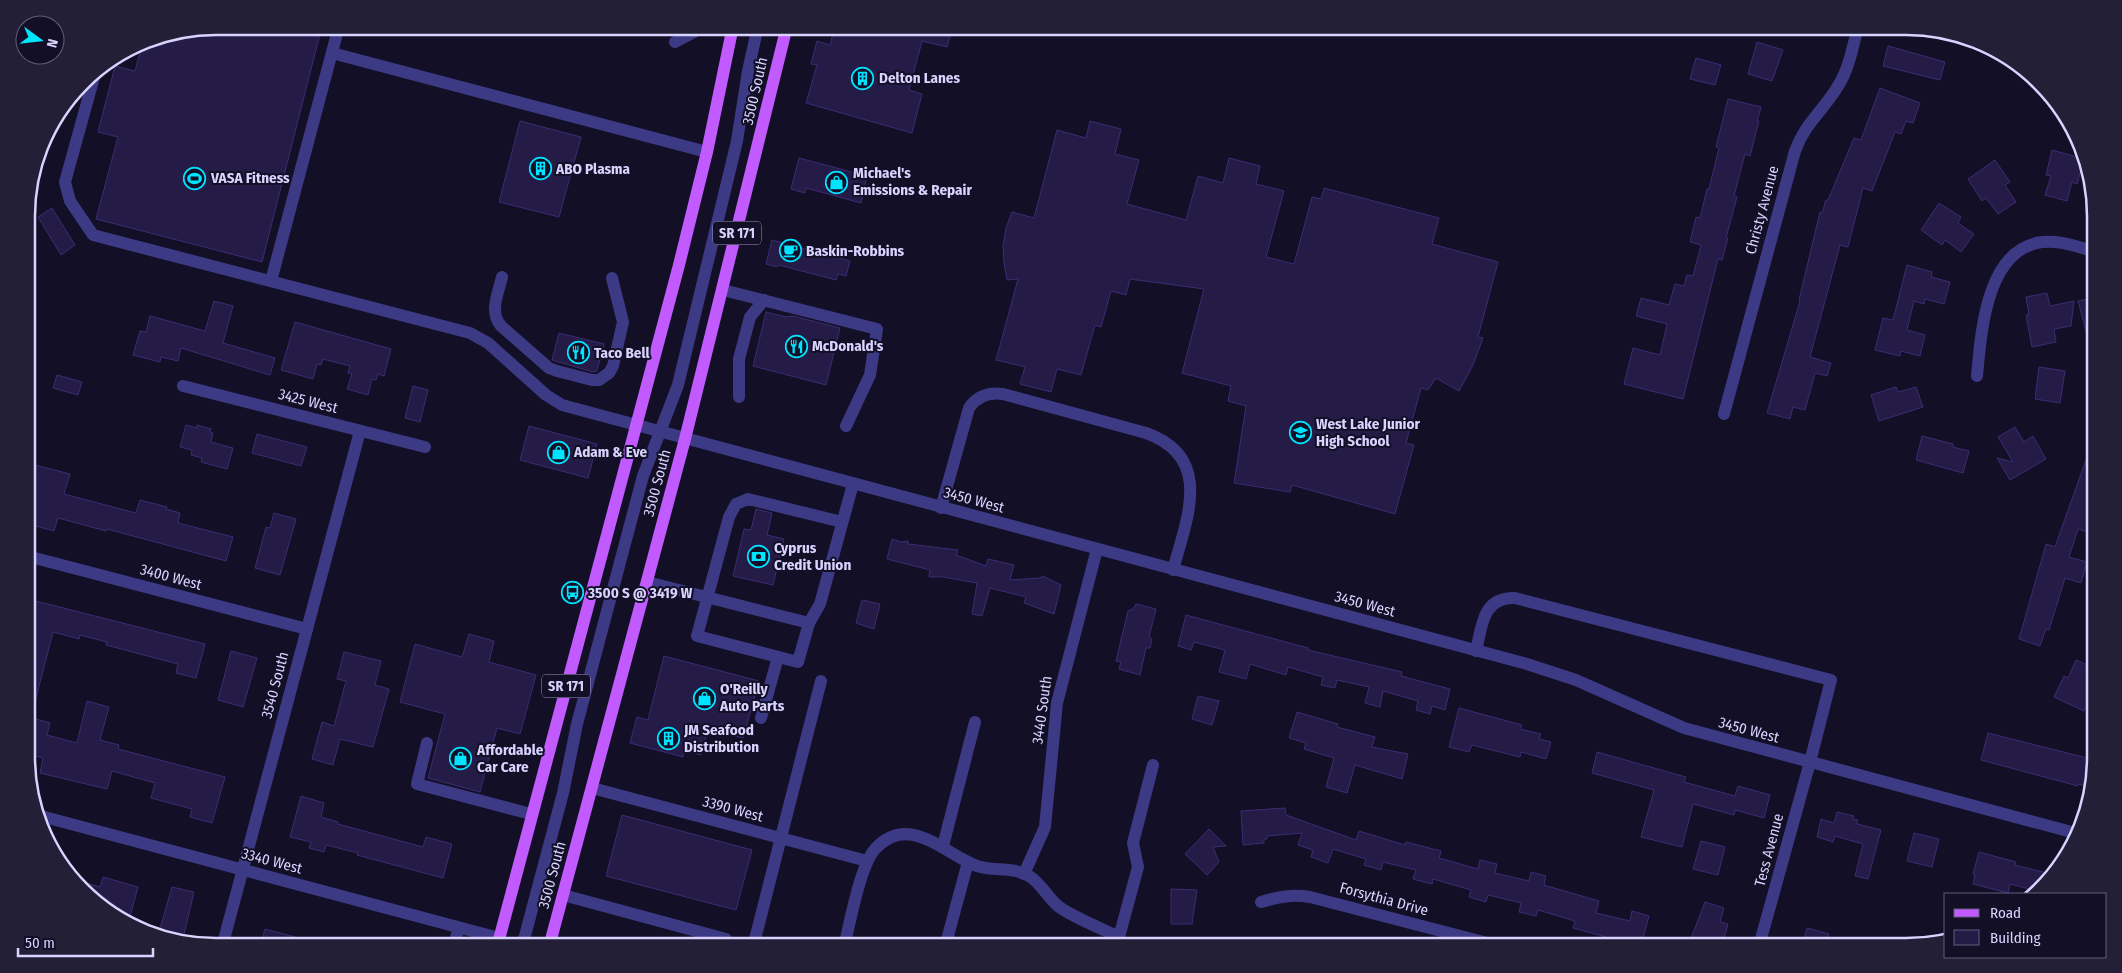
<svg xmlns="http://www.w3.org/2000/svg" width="2122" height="973" viewBox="0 0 2122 973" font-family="'Fira Sans Condensed',sans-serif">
<rect width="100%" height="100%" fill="#130f26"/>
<!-- building -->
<g fill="#241b47" stroke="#3b2d73">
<polygon points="216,26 322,26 262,262 96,219 118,137 98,132 115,66 135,71 143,41"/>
<polygon points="835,26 953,26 947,47 922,41 909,90 922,94 912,133 806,103 817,65 811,64 817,41 830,45"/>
<polygon points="1757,42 1783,50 1772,81 1748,74"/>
<polygon points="1888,46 1945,62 1940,80 1883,66"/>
<polygon points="1696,58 1721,65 1715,85 1690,79"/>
<polygon points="1880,88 1920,103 1913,123 1906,121 1901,134 1895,132 1872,191 1863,188 1848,247 1840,245 1810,357 1831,363 1827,376 1815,373 1805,410 1793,407 1790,419 1767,413 1800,301 1799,300 1820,212 1822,213 1826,200 1828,200 1854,138 1861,140"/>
<polygon points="1728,99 1761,107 1757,121 1759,121 1750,156 1745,154 1734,196 1737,197 1726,238 1728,238 1722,260 1718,259 1683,399 1624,384 1633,348 1660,355 1667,324 1636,316 1641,298 1669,305 1675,284 1684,286 1687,275 1693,276 1701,245 1690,242 1696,217 1700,218 1707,189 1709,189 1719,148 1716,147"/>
<polygon points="520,121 581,137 559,217 499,202"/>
<polygon points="1090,121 1121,129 1115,154 1139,160 1127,204 1186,220 1198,176 1223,183 1229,158 1260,166 1256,184 1284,191 1266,257 1294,264 1312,197 1321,199 1324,188 1439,218 1432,244 1498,262 1478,337 1483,338 1473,365 1459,391 1436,378 1428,390 1421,388 1406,443 1414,445 1395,514 1292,485 1290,492 1234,483 1246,406 1228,401 1231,386 1182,373 1204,289 1130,279 1126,295 1111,291 1101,327 1095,325 1081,375 1057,369 1051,392 1020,384 1025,367 996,360 1018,279 1007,280 1004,263 1003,246 1006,228 1012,212 1034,218 1057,130 1086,138"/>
<polygon points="2052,150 2084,159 2077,184 2072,182 2067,201 2045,195 2051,176 2046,175"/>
<polygon points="799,158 867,176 861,203 806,188 805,193 791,189"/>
<polygon points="1995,160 2010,182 2005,185 2016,202 1998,214 1986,198 1982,201 1968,179"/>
<polygon points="1939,203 1961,217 1958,223 1974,234 1961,252 1945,240 1942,245 1921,230"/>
<polygon points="52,208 75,245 61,255 38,217"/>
<polygon points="772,240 850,261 846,276 838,274 836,280 779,265 777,267 766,264"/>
<polygon points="1907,265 1932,272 1931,277 1950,282 1944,304 1925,299 1924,304 1914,301 1907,330 1925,335 1920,356 1901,351 1900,356 1875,350 1883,318 1893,320"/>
<polygon points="2047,293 2050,306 2074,301 2071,326 2054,329 2056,342 2032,347 2026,315 2029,315 2026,297"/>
<polygon points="2094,298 2095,345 2090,346 2078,301"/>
<polygon points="214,301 233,306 223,343 275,358 270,375 181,348 178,361 161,357 160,362 133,355 140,331 146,332 150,316 205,331"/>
<polygon points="766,312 786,317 793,316 840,328 826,385 753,366"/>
<polygon points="295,322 391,349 384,376 378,374 376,380 372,379 368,395 347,389 352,374 348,373 350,366 323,359 321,365 317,364 313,379 281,370"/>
<polygon points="559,333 604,344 597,371 593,372 552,360"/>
<polygon points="2039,367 2065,371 2060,403 2035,399"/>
<polygon points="57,375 82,382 78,395 53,388"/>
<polygon points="413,386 428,390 420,422 405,418"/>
<polygon points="1896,387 1898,392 1916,387 1923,407 1879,421 1871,395"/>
<polygon points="186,425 197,428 197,425 211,429 210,432 213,433 211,442 233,448 227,469 201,462 202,458 191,455 192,450 180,447"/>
<polygon points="529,426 597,444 588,478 520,460"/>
<polygon points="2015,427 2024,442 2033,436 2046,459 2010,480 1997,458 2013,462 1998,437"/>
<polygon points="257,434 307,447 301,466 252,453"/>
<polygon points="1922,436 1953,444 1953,447 1969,451 1963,473 1916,460"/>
<polygon points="2093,440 2095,441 2095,529 2089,527 2088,532 2078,529 2069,557 2087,562 2081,583 2065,578 2049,630 2046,629 2040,646 2019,639 2046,544 2055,547"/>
<polygon points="27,463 70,474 64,494 136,513 140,500 167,507 166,509 180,513 178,523 233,537 226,561 107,529 106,531 58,518 54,531 32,525 35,514 27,512"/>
<polygon points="756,509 772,513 767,535 784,539 773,585 733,576 744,529 751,530"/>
<polygon points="274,513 296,519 280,575 255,568 266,527 270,528"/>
<polygon points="892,539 901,542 908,541 908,544 958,550 956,555 986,566 988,559 1014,565 1010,580 1040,578 1043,576 1061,585 1054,614 1024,603 1026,597 990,588 982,616 972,614 977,583 943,577 929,577 930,570 887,559"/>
<polygon points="28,599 205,644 196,678 176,673 178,664 106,645 107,642 80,635 79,639 53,632 33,710 28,709"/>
<polygon points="862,600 880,604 874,629 856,623"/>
<polygon points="1136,604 1156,609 1149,637 1152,639 1150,648 1146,648 1140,675 1119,669 1121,662 1116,661 1128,611 1133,609"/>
<polygon points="1186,615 1308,648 1308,650 1402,672 1401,676 1450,689 1445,710 1432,706 1430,714 1416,710 1418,701 1383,691 1380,707 1365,703 1369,687 1337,680 1335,688 1321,685 1323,677 1288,667 1286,675 1250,664 1246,679 1219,672 1225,650 1194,642 1191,650 1178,646"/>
<polygon points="469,634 494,641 489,662 536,675 520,734 497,728 480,792 428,778 445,714 400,702 415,644 462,657"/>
<polygon points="231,651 257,658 243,707 218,700"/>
<polygon points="344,652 381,661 375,685 389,689 373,747 340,739 333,765 312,759 322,722 334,726 346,681 337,679"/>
<polygon points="664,656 759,681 743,738 708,729 701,755 684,751 683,757 630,743 637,717 648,720"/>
<polygon points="2076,660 2096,669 2088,688 2094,690 2084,711 2054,697 2064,676 2068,678"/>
<polygon points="1198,696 1219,701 1212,725 1192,719"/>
<polygon points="87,701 109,707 100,740 119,745 118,749 225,777 212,823 190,817 192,809 151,798 155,783 112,771 107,789 40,773 43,758 28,754 28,735 32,718 50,723 47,735 77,743"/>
<polygon points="1459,708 1522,725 1520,729 1541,734 1539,739 1551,742 1546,759 1521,752 1520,757 1472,745 1469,752 1449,747"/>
<polygon points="1297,712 1338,724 1337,727 1375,737 1372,747 1408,754 1402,779 1355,765 1347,793 1326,787 1334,758 1304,749 1306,743 1289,738"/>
<polygon points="1988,733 2095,760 2090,787 2078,784 2078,786 1981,760"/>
<polygon points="1597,752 1686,777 1684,782 1735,796 1738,786 1770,795 1764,818 1735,810 1734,815 1693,804 1682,847 1641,837 1654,790 1592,773"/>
<polygon points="301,796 324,803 321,817 338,822 338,824 423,847 426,837 452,844 443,878 357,855 358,853 326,845 324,852 309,848 311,842 290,837"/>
<polygon points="1285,808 1286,815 1356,840 1359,831 1405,845 1406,842 1441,851 1439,858 1478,869 1480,860 1497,864 1495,873 1529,881 1531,872 1546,876 1544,885 1599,901 1596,913 1630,921 1632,911 1649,916 1641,946 1627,946 1606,941 1606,937 1573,928 1575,921 1538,910 1536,916 1519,912 1521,903 1488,895 1486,902 1469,897 1471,890 1433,879 1432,884 1413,879 1416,870 1383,862 1381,870 1364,865 1366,859 1333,849 1328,863 1311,857 1313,850 1298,845 1302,833 1267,836 1267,839 1264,839 1264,843 1243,845 1241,811"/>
<polygon points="1837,812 1854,816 1853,819 1858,820 1857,824 1881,830 1868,879 1855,876 1863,844 1835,836 1833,842 1817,837 1821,819 1834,823"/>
<polygon points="622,815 752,850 736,910 606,876"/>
<polygon points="1209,829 1226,846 1213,847 1219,862 1207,875 1185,854"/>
<polygon points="1914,833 1939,839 1932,867 1907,861"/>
<polygon points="1701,841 1725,847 1718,875 1693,869"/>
<polygon points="1979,852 2016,862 2015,865 2055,875 2037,891 2010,884 2008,893 1973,884 1975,875 1973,874"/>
<polygon points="103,877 138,887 128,924 105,910 107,904 93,900 72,879 100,887"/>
<polygon points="172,887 194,892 183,939 159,932"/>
<polygon points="1171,889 1197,890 1192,924 1171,924"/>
<polygon points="1705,902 1724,908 1720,922 1728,924 1722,946 1695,946 1690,941"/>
<polygon points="1807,928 1829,934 1826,946 1802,946"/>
<polygon points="265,929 314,942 314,947 260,947"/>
</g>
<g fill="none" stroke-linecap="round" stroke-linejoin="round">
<!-- minor -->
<g stroke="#3d3a85" stroke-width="12">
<polyline points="675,42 694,32 697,26"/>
<polyline points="332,53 707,152"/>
<polyline points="96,70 65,182 70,201 93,235 470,333 488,343 546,395 562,405 1527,664 1576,680 1684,728 2079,834"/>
<path d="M502,277C498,294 489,312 501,326L549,368L557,371L592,380H599L609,373L613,366L623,322L612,278"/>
<polyline points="271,281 339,26"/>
<polyline points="723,290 877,329 870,375 846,426"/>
<path d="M1977,376C1981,333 1986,249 2042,242C2060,240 2077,247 2094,251"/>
<polyline points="183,386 425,447"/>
<polyline points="739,397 739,359 750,317 764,300"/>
<path d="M1724,414L1795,151C1805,123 1824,110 1838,86C1849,69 1853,46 1858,26"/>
<path d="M941,508L969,408C977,396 988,392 1003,394L1146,433C1214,457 1187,518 1173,570"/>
<polyline points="27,556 307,629"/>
<polyline points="647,582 809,623 820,604 853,484"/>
<polyline points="809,623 798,662 697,636 729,517 736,504 748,499 842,522"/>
<path d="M1476,651C1482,626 1482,597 1515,598L1831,680L1810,762L1759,946"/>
<polyline points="761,718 778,657"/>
<polyline points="427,743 417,784 531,814"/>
<polyline points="592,788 867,861"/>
<polyline points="37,815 499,938"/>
<polyline points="943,846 975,722"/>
<polyline points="1024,874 1045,827 1057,703 1097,549"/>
<polyline points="563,895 726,939"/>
<path d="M1261,902C1278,897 1292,894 1310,897L1499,946"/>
<polyline points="222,947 360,431"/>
<polyline points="453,947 459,928"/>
<polyline points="522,947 563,793 577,724 643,476 678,385 737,141 748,71 758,26"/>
<polyline points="753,947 821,681"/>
<path d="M844,947C850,923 860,866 875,849C909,812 944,854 977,866C995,872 1011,866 1029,876C1041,883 1047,897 1058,906C1070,916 1103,929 1119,937L1138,867L1133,843L1153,765"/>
<polyline points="945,947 968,862"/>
</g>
<!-- major -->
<g stroke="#c25bff" stroke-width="12">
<polyline points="497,947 679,265 707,152 733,26"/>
<polyline points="549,947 685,439 787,26"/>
</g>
</g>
<!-- icons -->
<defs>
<symbol id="building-ring" viewBox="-11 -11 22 22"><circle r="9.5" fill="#130f26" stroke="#00e5ff" stroke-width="1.5"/><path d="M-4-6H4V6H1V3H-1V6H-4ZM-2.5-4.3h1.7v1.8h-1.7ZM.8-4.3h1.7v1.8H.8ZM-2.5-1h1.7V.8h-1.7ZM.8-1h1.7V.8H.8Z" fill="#00e5ff"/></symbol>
<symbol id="stadium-ring" viewBox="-11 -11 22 22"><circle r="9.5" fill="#130f26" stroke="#00e5ff" stroke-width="1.5"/><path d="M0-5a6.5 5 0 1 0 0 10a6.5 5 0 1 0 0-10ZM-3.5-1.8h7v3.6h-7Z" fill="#00e5ff"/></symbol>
<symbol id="shop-ring" viewBox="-11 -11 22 22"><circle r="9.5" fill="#130f26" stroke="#00e5ff" stroke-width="1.5"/><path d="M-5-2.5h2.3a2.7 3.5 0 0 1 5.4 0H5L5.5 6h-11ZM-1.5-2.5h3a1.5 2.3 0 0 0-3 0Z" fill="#00e5ff"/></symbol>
<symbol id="cafe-ring" viewBox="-11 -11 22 22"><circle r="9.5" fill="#130f26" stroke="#00e5ff" stroke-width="1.5"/><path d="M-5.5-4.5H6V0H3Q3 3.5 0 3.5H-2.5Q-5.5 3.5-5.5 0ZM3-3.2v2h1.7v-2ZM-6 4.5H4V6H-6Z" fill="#00e5ff"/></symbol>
<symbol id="restaurant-ring" viewBox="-11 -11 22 22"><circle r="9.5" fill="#130f26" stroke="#00e5ff" stroke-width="1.5"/><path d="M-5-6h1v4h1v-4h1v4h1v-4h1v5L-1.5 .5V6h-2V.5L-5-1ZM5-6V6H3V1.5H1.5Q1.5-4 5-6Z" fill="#00e5ff"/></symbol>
<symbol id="school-ring" viewBox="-11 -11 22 22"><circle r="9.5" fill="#130f26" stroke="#00e5ff" stroke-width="1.5"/><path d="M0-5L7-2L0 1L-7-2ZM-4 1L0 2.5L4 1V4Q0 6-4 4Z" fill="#00e5ff"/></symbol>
<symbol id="bank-ring" viewBox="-11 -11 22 22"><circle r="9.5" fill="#130f26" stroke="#00e5ff" stroke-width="1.5"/><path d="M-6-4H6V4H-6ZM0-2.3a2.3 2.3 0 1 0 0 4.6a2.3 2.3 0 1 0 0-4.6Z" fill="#00e5ff"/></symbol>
<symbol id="bus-ring" viewBox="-11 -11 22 22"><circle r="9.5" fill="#130f26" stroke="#00e5ff" stroke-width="1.5"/><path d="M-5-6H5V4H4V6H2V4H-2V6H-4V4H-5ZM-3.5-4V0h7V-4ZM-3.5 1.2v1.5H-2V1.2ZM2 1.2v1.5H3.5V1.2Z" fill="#00e5ff"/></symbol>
</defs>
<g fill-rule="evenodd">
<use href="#building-ring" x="850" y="66" width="25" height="25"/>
<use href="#building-ring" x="528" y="156" width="25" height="25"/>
<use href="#stadium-ring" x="182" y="166" width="25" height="25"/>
<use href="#shop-ring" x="824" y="170" width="25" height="25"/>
<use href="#cafe-ring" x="778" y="238" width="25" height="25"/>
<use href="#restaurant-ring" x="784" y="334" width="25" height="25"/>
<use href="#restaurant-ring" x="566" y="340" width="25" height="25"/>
<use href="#school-ring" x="1288" y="420" width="25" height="25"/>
<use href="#shop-ring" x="546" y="440" width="25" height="25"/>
<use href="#bank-ring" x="746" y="544" width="25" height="25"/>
<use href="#bus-ring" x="560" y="580" width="25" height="25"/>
<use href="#shop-ring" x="692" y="686" width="25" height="25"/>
<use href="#building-ring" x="656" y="726" width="25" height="25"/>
<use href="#shop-ring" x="448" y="746" width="25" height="25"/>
</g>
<g text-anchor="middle" stroke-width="4" stroke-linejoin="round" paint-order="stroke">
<!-- shield labels -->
<g fill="#130f26" stroke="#9e99be" stroke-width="1">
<rect x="713" y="221.5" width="48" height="23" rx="4"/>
<rect x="542" y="674.5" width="48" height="23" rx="4"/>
</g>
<g font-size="14" font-weight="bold" fill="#d9d4ff">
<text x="737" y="238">SR 171</text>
<text x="566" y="691">SR 171</text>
</g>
<!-- poi labels -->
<g font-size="15" font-weight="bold" fill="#d9d4ff" stroke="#130f26" text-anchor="start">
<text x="879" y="83">Delton Lanes</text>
<text x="556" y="174">ABO Plasma</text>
<text x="853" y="178">Michael's<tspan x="853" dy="17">Emissions &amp; Repair</tspan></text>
<text x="211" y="183">VASA Fitness</text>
<text x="806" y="256">Baskin-Robbins</text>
<text x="812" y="351">McDonald's</text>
<text x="594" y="358">Taco Bell</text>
<text x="1316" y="429">West Lake Junior<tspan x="1316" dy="17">High School</tspan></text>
<text x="574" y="457">Adam &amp; Eve</text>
<text x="774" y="553">Cyprus<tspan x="774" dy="17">Credit Union</tspan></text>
<text x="588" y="598">3500 S @ 3419 W</text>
<text x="720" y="694">O'Reilly<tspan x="720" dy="17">Auto Parts</tspan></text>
<text x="684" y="735">JM Seafood<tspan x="684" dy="17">Distribution</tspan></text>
<text x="477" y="755">Affordable<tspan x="477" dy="17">Car Care</tspan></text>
</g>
<!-- street labels -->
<g font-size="15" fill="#d9d4ff" stroke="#130f26">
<text transform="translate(755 91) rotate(-77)" y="5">3500 South</text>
<text transform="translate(1762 210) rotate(-75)" y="5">Christy Avenue</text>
<text transform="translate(308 401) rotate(14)" y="5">3425 West</text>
<text transform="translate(657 483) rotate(-75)" y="5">3500 South</text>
<text transform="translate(974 500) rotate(15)" y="5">3450 West</text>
<text transform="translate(171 577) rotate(15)" y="5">3400 West</text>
<text transform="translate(1365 604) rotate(15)" y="5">3450 West</text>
<text transform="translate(275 685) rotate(-75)" y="5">3540 South</text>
<text transform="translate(1042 710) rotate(-82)" y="5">3440 South</text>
<text transform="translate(1749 730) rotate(15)" y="5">3450 West</text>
<text transform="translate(733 809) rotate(15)" y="5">3390 West</text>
<text transform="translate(1769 850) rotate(-75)" y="5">Tess Avenue</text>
<text transform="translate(272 861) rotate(15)" y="5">3340 West</text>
<text transform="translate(552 875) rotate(-75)" y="5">3500 South</text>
<text transform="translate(1384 899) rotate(15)" y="5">Forsythia Drive</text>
</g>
</g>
<!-- crop -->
<path d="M0 0H2122V973H0ZM216 35H1906A181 181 0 0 1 2087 216V757A181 181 0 0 1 1906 938H216A181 181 0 0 1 35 757V216A181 181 0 0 1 216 35Z" fill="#231f37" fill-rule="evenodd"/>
<path fill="none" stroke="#d9d4ff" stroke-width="2.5" d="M216 35H1906A181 181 0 0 1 2087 216V757A181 181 0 0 1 1906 938H216A181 181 0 0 1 35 757V216A181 181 0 0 1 216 35Z"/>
<!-- legend -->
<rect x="1944" y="893" width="162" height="65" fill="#130f26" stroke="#625e7d"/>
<rect x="1954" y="909" width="25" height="8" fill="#c25bff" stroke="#625e7d"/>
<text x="1990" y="918" font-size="15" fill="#d9d4ff">Road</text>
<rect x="1954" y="930" width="25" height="15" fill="#241b47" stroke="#625e7d"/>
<text x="1990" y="943" font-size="15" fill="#d9d4ff">Building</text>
<!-- north arrow -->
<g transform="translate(40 40) rotate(105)"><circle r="24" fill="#130f26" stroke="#625e7d"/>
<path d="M0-4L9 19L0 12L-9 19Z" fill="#00e5ff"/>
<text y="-8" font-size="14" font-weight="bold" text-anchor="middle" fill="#d9d4ff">N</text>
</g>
<!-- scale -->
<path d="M18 948v8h135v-8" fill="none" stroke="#d9d4ff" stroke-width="2.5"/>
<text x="25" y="948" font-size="15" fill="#d9d4ff" stroke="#130f26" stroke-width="4" paint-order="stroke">50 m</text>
</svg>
